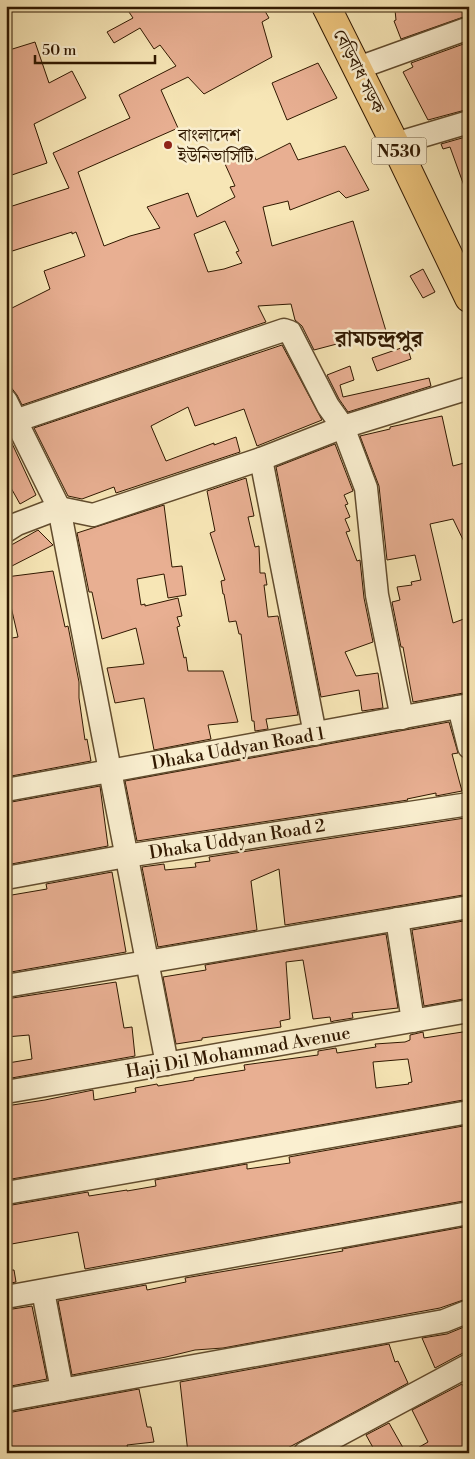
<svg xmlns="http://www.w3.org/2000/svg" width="475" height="1459" viewBox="0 0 475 1459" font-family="'Libre Bodoni','Noto Serif Bengali',serif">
<rect width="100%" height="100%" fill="#f7e6b6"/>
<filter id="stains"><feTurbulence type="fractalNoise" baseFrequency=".004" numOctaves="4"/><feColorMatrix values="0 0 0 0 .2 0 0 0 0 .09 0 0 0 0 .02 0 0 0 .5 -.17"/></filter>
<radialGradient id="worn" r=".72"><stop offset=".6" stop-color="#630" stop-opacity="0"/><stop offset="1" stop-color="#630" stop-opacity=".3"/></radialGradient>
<!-- building -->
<g fill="#e8af92" stroke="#301800" fill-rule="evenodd">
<path d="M125,6H262L269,18L262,22L272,57L204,94L188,77L161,90L178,128L78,172L104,246L130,236L160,228L147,207L188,193L197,217L235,197L230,187L235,186L225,164L253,152L256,160L290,143L298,160L345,146L369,190L346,198L339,191L290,210L288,201L263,207L272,246L353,221L386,331L314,350L302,326L295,320L291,304L258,306L266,322L22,405L17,395L6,381V311L50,289L44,271L85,256L76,232L72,234V232L6,253V208L69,188L53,153L130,118L119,95L176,66L160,45L154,49L140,28L114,43L107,32L133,18ZM225,221L239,251L236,252L242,263L224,269L208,272L194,234Z"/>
<polygon points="431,6 469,6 469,15 401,39 394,21 396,20 395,10"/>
<polygon points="35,42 49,83 72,71 86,98 34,124 47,163 6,177 6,51"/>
<polygon points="469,42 469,109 428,120 403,72 413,67 411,63"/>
<polygon points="318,63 337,98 287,120 272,83"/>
<polygon points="469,136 469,138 466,139 469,150 469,193 467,194 450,147 443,149 441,144"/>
<polygon points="423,269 435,292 423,298 410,276"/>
<polygon points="282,345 322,420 257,446 244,409 195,426 188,407 151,426 166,461 214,443 214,445 236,437 240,452 116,493 114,487 82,499 68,496 34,428"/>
<polygon points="407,346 411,359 377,371 372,358"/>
<polygon points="350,366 354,380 340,385 343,397 429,378 431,386 348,412 339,399 327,375"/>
<polygon points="442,416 453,466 464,463 469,485 469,552 453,519 430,524 453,623 469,617 469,692 413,702 403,647 401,647 392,602 400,600 397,587 412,585 411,582 421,580 415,555 387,560 379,486 360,436 390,429 390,427"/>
<polygon points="6,437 9,437 36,495 20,504 6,479"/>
<polygon points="335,444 353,491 344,495 348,504 345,505 350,517 345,519 350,531 346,532 357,561 360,560 364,598 373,642 345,652 356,676 378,673 383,708 362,711 359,690 321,697 276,467"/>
<polygon points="246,478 254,516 248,517 255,547 259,546 260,573 265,573 267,585 264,585 268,617 278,616 298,715 266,719 268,729 255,731 254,721 252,721 241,634 239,634 236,621 229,622 224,594 223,594 221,581 225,580 210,533 215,531 207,491"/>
<polygon points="164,505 172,567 182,566 186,595 168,598 164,574 137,579 141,605 145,604 145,606 178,598 182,616 177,617 180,626 177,627 184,658 186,657 188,671 223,671 238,722 208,725 211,739 154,750 144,698 115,703 107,668 144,664 136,628 102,639 92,592 89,592 77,533"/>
<polygon points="38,530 53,545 6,569 6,548"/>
<polygon points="53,571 65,627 68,626 79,682 79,698 85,740 87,739 91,761 6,777 6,639 18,637 6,585 6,577"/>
<polygon points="449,722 458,753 452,754 462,791 436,796 436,793 407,799 408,800 137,841 125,781"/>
<polygon points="100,786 108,846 6,865 6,803"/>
<polygon points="465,818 466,827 469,827 469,894 285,925 279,869 251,881 257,930 158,947 142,867 164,864 165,870 196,867 195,863 210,861 209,857"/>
<polygon points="112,872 126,952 11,972 6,942 6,896 47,889 46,884"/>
<polygon points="469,920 469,998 424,1006 412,930"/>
<polygon points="386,934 398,1008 352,1013 353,1018 334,1021 331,1022 330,1017 313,1019 303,960 286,962 290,1019 280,1021 281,1027 202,1038 202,1040 176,1044 163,977 206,970 205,965"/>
<polygon points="116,982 124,1028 132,1027 135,1056 6,1079 6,1068 9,1067 8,1063 32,1059 29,1035 6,1037 6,999"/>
<path d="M469,1031V1099L6,1180V1106L45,1100L93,1090L94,1100L136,1092L135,1088L157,1084L158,1086L194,1080V1078L245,1070L244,1065L318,1055V1051L336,1048L337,1053L376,1047L375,1044L405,1042L410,1040V1035L423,1032L424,1038ZM408,1059L412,1082L408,1083L409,1084L376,1088L373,1062Z"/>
<polygon points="469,1125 469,1200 85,1269 78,1232 6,1245 6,1206 88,1192 89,1196 127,1190 127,1191 156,1186 155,1180 247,1164 247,1169 290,1163 289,1157"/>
<polygon points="469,1226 469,1298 440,1308 223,1348 195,1350 166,1357 72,1375 58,1301 146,1285 147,1290 186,1282 185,1278 343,1251 342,1249"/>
<polygon points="6,1270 14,1270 16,1282 6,1284"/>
<polygon points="32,1306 47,1379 6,1387 6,1310"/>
<polygon points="464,1327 469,1337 469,1352 463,1353 435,1368 422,1338 447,1334"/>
<polygon points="389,1344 395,1362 398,1361 408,1383 297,1443 278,1453 188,1453 180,1382"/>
<polygon points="462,1384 469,1397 469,1453 409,1453 428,1442 412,1410"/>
<polygon points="139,1389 147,1427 151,1427 154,1442 127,1445 129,1453 11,1453 9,1439 11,1439 7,1413"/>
<polygon points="389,1423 406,1453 376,1453 366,1435"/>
</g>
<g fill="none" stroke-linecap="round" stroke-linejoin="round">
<defs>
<g id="minor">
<polyline points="358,68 469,28"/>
<polyline points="395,144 469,122"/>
<polyline points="6,401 59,508 167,1064"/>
<polyline points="6,424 284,330 290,332 328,406 343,427 366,488 377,595 402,718"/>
<polyline points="261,459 315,734"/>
<polyline points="6,531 17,524 59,508 93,515 261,459 343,427 469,388"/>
<polyline points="459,707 469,747"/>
<polyline points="6,790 469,705"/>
<polyline points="6,878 126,856 469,804"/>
<polyline points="397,919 413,1021"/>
<polyline points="6,986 469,907"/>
<polyline points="6,1092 469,1011"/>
<polyline points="6,1193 469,1112"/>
<polyline points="43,1291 62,1390"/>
<polyline points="6,1297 469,1213"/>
<polyline points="6,1400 444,1321 469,1311"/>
<polyline points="305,1453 469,1365"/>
</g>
<polyline id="highway" points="326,6 395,144 469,298"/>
</defs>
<!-- minor casing -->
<use href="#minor" stroke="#624c2e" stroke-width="25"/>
<!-- highway casing -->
<use href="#highway" stroke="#301800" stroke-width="30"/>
<!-- minor -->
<use href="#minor" stroke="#faefd0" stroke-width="22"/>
<!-- highway -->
<use href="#highway" stroke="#ecc37b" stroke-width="28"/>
</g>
<!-- markers -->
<circle fill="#8f2418" stroke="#faefd0" stroke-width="2" cx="168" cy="145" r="5"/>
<g text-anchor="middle" stroke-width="5" stroke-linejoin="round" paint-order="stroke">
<!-- shield labels -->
<rect fill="#faefd0" stroke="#6d583e" stroke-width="1" x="371.5" y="137.5" width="55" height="27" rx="4"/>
<g font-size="16" font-weight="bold" fill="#301800">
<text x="399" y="157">N530</text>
</g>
<!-- street labels -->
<g font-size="18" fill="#301800" stroke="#faefd0">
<text transform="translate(359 71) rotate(63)" y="6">বেড়িবাধ সড়ক</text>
<text transform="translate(238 748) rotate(-10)" y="6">Dhaka Uddyan Road 1</text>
<text transform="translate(237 839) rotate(-9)" y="6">Dhaka Uddyan Road 2</text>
<text transform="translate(238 1052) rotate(-10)" y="6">Haji Dil Mohammad Avenue</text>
</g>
<!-- poi labels -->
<g font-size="18" fill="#301800" stroke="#faefd0" text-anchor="start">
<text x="178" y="141">বাংলাদেশ<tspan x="178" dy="21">ইউনিভার্সিটি</tspan></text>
</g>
<!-- district labels -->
<g font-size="22" font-weight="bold" fill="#301800" stroke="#faefd0">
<text x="379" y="346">রামচন্দ্রপুর</text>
</g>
</g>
<!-- margin -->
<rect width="475" height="1459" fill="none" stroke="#f7e6b6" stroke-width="25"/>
<rect x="8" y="8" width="460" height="1444" fill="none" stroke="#301800" stroke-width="2.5"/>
<rect x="12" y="12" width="450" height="1434" fill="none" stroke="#301800"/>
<!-- scale -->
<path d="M35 55v8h120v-8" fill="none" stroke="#301800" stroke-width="2.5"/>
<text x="42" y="55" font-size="15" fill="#301800" stroke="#faefd0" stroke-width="4" paint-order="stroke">50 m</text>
<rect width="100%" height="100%" filter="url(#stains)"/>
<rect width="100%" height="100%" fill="url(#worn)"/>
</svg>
